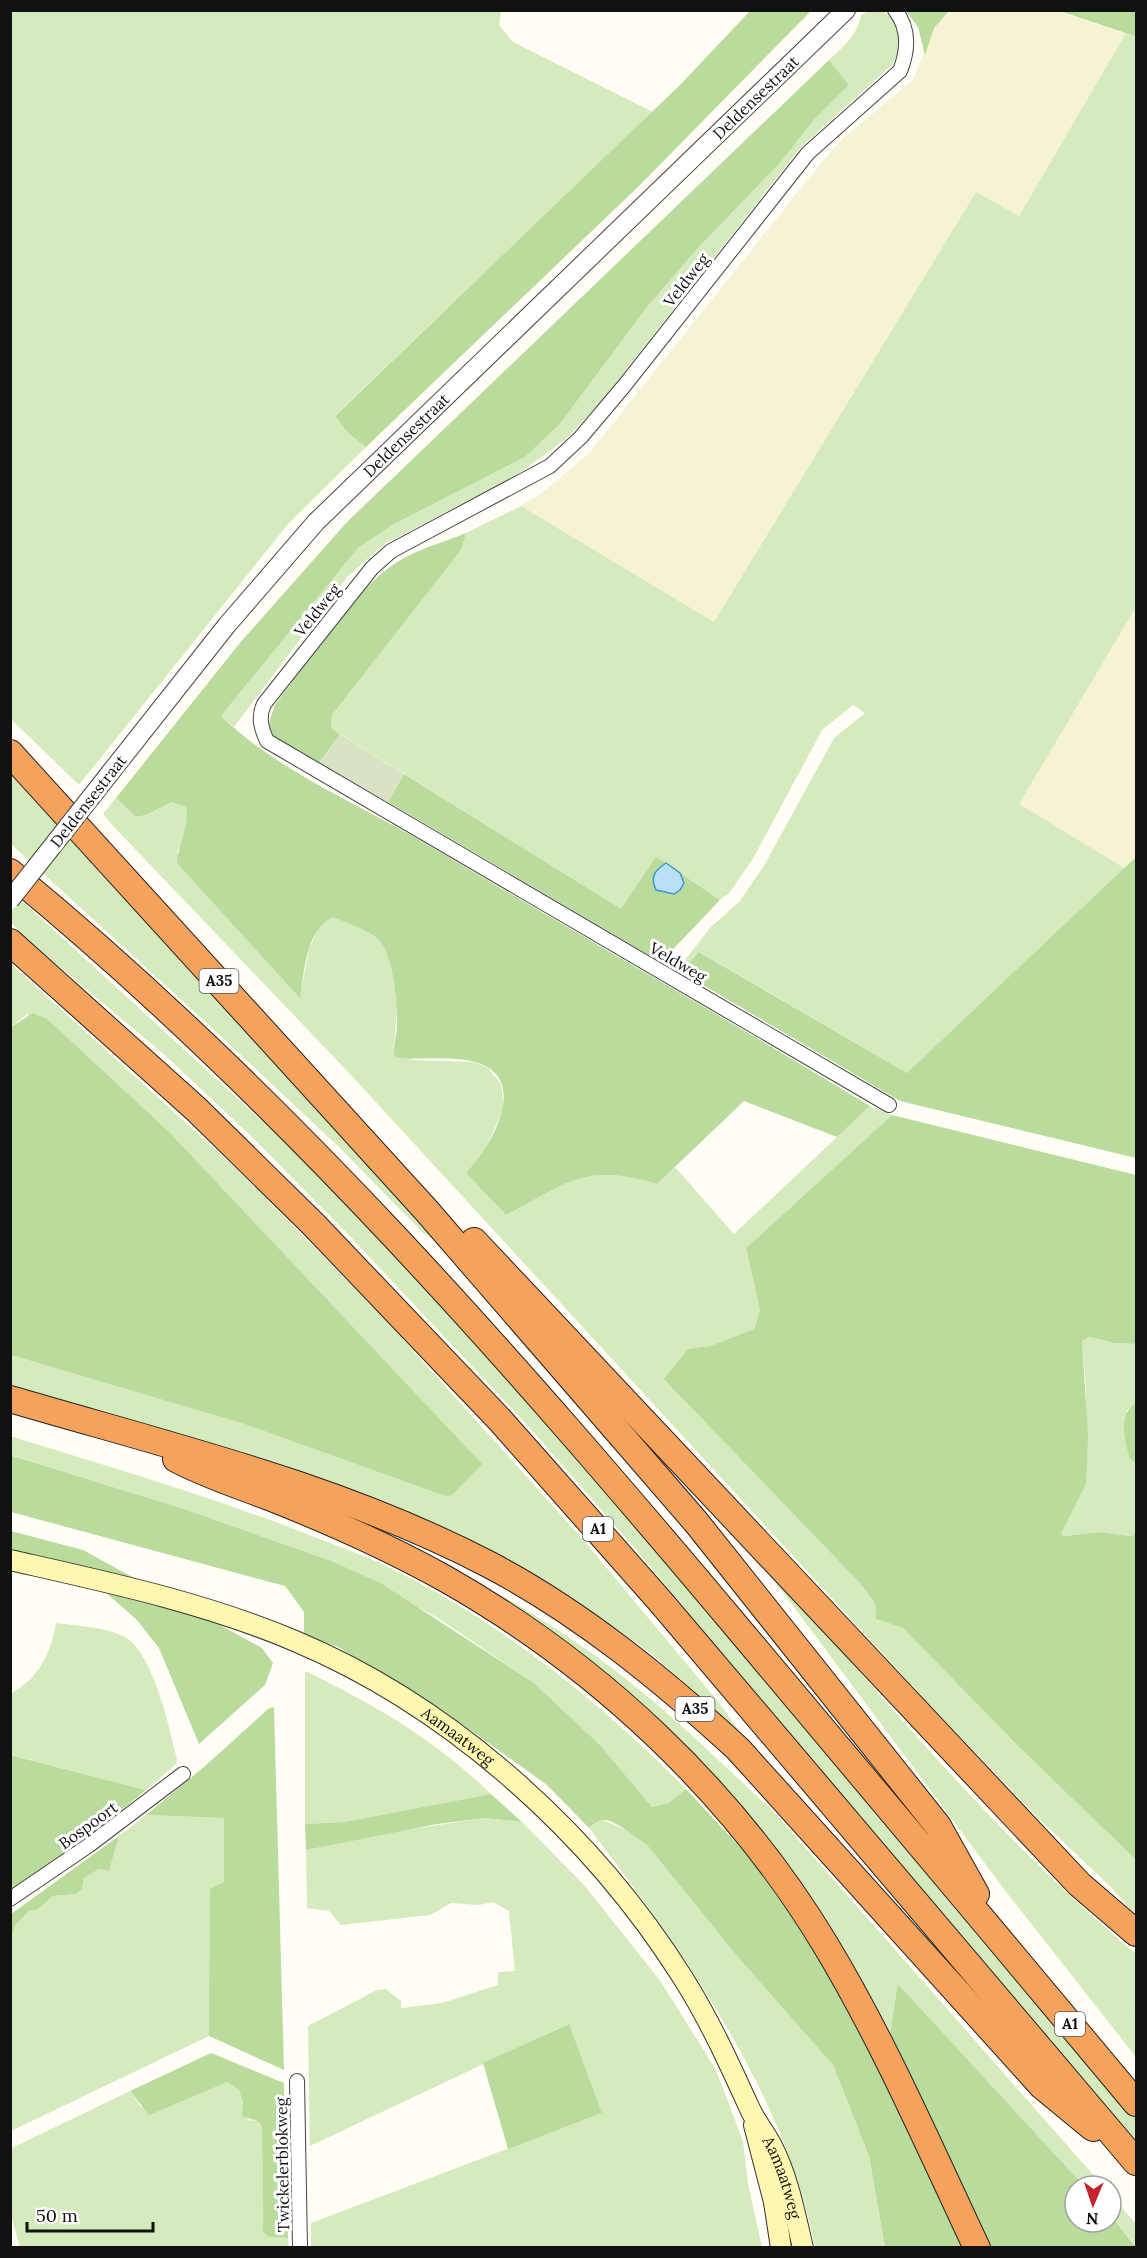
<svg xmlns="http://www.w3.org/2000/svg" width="1147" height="2258" viewBox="0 0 1147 2258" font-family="Lora,serif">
<rect width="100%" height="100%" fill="#fffdf5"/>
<!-- farmland -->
<g fill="#f6f3d4">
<polygon points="949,11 1060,11 1126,33 1019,216 976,192 714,622 521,506 547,489 590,452 816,169 843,138 913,80 934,28"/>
<polygon points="1136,607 1136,857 1126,869 1018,804"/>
</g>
<!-- green -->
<g fill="#d5ebbd">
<polygon points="11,11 501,11 499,25 513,42 653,112 335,415 348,433 366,447 288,524 79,785 11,719"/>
<path d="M868,11H882C904,21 902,46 893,64L801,147L599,404L565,440L512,478L386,543L348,576L234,727L221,716L358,548L394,524L525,457L560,424L647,307L697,249L779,164L814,120L849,85L829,60C844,46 857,36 861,15Z"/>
<polygon points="1126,33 1136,36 1136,607 1019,804 1126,869 907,1073 700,952 681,972 677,970 711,927 740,901 765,864 834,738 865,713 853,705 822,730 754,857 730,892 720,900 656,857 622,910 331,728 332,715 462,548 466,533 521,506 714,622 976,192 1019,216"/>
<polygon points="10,765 439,1243 423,1233 339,1147 212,1028 11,844"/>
<path d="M116,798L136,817L146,815L172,802L186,807C189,824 185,836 177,852L300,997L309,949L320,924L333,917C346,923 364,928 376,936C398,954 399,1023 393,1048L414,1060L474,1062L488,1068L501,1084L504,1108L482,1156L466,1173L506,1215C537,1199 571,1174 606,1173C624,1172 641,1179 657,1184L675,1167L734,1234L870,1106L892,1115L746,1248L760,1310L754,1329L710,1346L688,1350L875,1603L876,1619L903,1628L1019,1747L1136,1860V1916L1111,1887L1039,1819L931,1706L351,1075L115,828L103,814Z"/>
<polygon points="10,890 262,1121 366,1222 594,1473 889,1828 1136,2115 1136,2152 639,1553 529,1427 346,1232 251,1136 166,1056 24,937 11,922"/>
<polygon points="11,964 240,1172 380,1314 580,1536 720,1704 746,1741 701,1697 652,1654 567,1594 499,1554 391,1505 269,1463 11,1390 11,1355 244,1424 445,1496 27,1014 11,1027"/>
<polygon points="1090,1337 1114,1343 1136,1344 1136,1403 1126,1411 1134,1462 1136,1463 1136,1534 1131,1536 1099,1532 1065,1536 1061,1534 1086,1484 1086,1388 1082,1341"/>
<path d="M10,1436C113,1468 217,1498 317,1538C339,1547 363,1555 384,1565C497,1619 599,1701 686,1789L668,1803L652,1807L600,1745L534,1683L438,1618L329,1560L181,1508L11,1455Z"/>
<path d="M744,1540C870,1681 990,1832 1136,1954V2008L1134,2010L1136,2012V2057L1007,1893Z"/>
<path d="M401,1545C478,1580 550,1620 617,1672C672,1714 722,1764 773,1811L1103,2186H1084L899,1985L897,1987L890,2036L744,1812Z"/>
<path d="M56,1623C77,1626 106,1627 125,1637C153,1653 170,1729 177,1759L176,1764L146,1790L11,1755L10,1694C39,1678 50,1655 56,1623Z"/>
<path d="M305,1671C375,1705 434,1739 491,1794L344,1822L305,1824Z"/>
<polygon points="146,1815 224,1818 224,1882 220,1885 209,2036 11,2131 10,1937 15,1926 29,1911 37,1910 53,1896 76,1894 82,1889 84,1878 99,1869 109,1871 119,1836"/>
<polygon points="485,1818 522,1822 585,1886 661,1982 716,2070 743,2141 748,2184 762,2247 311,2247 311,2223 602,2113 568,2024 310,2146 308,2026 377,1990 386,1989 401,2001 401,2008 442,2003 498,1985 498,1972 515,1971 509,1911 493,1902 479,1905 451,1903 430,1915 341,1925 329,1911 307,1908 306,1850 385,1833"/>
<path d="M601,1819L632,1833L647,1845L737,1956L833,2065L869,2156L885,2247H815C785,2093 683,1951 589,1828Z"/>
<polygon points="227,2082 239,2090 248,2120 257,2121 262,2126 263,2232 269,2237 288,2238 289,2247 20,2247 11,2216 10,2149 130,2091 141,2107"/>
<polygon points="1111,2195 1136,2224 1136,2246 1111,2216"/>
</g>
<!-- forest -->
<g fill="#b9dc9c">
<polygon points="750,11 811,11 639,186 366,447 348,433 335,416 681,84"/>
<polygon points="906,11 949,11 934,28 925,55 918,27"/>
<polygon points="1060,11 1136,11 1136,36 1126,33"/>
<path d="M829,60L849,85L814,120L779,164L697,249L647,307L560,424L525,457L394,524L358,548L221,716C279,772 359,804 428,845C576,933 724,1017 870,1106L837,1137L744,1101L657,1184C585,1162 569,1182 506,1215L466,1173C491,1147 532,1078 475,1062C450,1055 420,1061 395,1057C392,1046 397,1037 397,1025C397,1003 394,951 376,937C364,928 346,923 333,917C305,931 305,970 300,998L177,863C178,842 190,828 186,807L172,802L146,815L136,817L116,798L239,644L347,522Z"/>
<path d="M466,533L462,548L453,560L332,715L331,728L340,734L319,763C305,755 273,744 270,728C268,720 273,712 275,705C309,661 358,581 406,557C425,547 447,541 466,533Z"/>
<polygon points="404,774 621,909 656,857 666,863 658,868 684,883 680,873 720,900 661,962 388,802"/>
<polygon points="1136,857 1136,1158 900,1101 681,972 699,952 907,1073"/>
<polygon points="33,1013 47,1019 169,1132 482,1464 452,1495 445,1496 244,1424 11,1355 11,1027"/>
<polygon points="892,1115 1136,1175 1136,1344 1114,1343 1090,1337 1082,1341 1088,1436 1086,1484 1061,1534 1065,1536 1099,1532 1131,1536 1136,1534 1136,1860 1019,1747 903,1628 876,1619 875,1603 859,1582 664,1379 688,1349 710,1346 754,1329 760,1310 746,1248"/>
<path d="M1136,1403V1463L1130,1459C1125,1441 1117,1414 1136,1403Z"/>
<path d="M10,1455L181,1508L329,1560L382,1584L534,1683L600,1745L652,1807L668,1803L686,1789L750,1858L829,1970L886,2081L963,2247H885L869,2156L833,2065L737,1956L647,1845C638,1839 612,1817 601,1820C597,1821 592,1826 589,1828L547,1785L441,1709L338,1647L304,1634V1612L285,1586L11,1512Z"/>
<polygon points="11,1531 83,1550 262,1648 273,1663 265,1685 199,1744 159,1648 137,1620 80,1570 11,1562"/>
<polygon points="274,1707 284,2070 209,2036 210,1889 224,1882 224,1818 146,1815 204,1767 268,1709"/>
<polygon points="10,1755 146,1790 86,1839 11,1891"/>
<polygon points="491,1794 522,1822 485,1818 437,1824 306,1850 305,1824 344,1822"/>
<polygon points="119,1836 109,1871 99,1869 84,1878 82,1889 76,1894 53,1896 37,1910 29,1911 15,1926 11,1937 11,1914"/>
<polygon points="899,1985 1084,2186 1075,2186 1075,2222 1111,2222 1111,2216 1136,2247 986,2247 890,2036 897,1987"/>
<polygon points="569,2024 602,2113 508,2149 483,2063"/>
<polygon points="211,2053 284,2083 288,2238 269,2237 263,2232 262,2126 257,2121 242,2116 243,2103 239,2090 227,2082 149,2115 130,2091"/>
</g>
<!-- cemetery -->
<polygon fill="#d9e3c4" points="340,734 404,774 388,802 319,763"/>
<!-- water -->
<path fill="#b9e0f7" stroke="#3f96cf" stroke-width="1.5" d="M666,863L680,873L684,883L680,890L674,894L656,890C650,877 654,871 666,863Z"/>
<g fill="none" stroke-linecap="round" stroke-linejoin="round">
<defs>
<g id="minor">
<path d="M889,1105L267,741C261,728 258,717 264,704L372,568L391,551L550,466L581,437L624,386L808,153L900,71C908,51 910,29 895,10"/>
<polyline points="10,1899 88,1846 183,1774"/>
<polyline points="297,2081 300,2248"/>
</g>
<g id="tertiary">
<path id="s1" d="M110,773L227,625L316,522L846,10"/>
</g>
<g id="secondary">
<path id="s2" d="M10,1560C107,1582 203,1602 295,1641C452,1707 593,1835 683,1978C709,2019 729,2063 749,2107C755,2121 765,2132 772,2146C788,2177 795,2214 803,2248"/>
<polyline points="754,2125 774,2202 781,2248"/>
</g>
<g id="motorway">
<polyline points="10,753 426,1210 696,1522 938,1826 976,1894"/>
<path d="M10,872C283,1096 516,1364 742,1633C874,1790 1005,1946 1136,2103"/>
<polyline points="10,942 196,1109 313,1224 500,1420 660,1601 1136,2162"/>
<polyline points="474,1241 1079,1884 1136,1933"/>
<path d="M10,1399C173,1447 339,1486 490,1565C581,1613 663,1680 738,1749L1042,2086L1093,2128"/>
<path d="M176,1459C208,1476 241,1486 274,1499C332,1522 390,1548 444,1578C598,1665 733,1792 825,1944C883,2040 929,2146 977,2248"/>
</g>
</defs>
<!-- minor casing -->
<use href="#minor" stroke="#444" stroke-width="16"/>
<!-- tertiary casing -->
<use href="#tertiary" stroke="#444" stroke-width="20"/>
<!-- secondary casing -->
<use href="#secondary" stroke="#333" stroke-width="22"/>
<!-- motorway casing -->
<use href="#motorway" stroke="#222" stroke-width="28"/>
<!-- minor -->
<use href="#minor" stroke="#fff" stroke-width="14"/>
<!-- tertiary -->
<use href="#tertiary" stroke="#fff" stroke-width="18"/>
<!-- secondary -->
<use href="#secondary" stroke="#fff6b0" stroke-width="20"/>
<!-- motorway -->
<use href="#motorway" stroke="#f5a25d" stroke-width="26"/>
<defs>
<polyline id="tertiary-bridge" points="10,900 110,773"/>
</defs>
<!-- tertiary-bridge casing -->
<use href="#tertiary-bridge" stroke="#444" stroke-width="20" stroke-linecap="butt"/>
<!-- tertiary-bridge -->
<use href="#tertiary-bridge" stroke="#fff" stroke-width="18"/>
</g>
<g text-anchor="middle" stroke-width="6" stroke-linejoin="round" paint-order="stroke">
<!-- shield labels -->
<g fill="#fff" stroke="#585858" stroke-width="1.5">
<rect x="199.5" y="969" width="39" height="24" rx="4.5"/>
<rect x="583" y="1517" width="30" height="24" rx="4.5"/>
<rect x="675.5" y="1697" width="39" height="24" rx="4.5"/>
<rect x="1055" y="2012" width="30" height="24" rx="4.5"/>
</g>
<g font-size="15" font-weight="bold" fill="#111">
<text x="219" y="986">A35</text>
<text x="598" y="1534">A1</text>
<text x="695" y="1714">A35</text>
<text x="1070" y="2029">A1</text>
</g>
<!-- street labels -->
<g font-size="16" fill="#111" stroke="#fff">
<text dy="6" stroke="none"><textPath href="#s1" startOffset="936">Deldensestraat</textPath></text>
<text transform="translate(686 280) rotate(-52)" y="6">Veldweg</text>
<text dy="6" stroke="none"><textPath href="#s1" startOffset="450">Deldensestraat</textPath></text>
<text transform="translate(317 610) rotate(-51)" y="6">Veldweg</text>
<text transform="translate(88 801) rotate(-52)" y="6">Deldensestraat</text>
<text transform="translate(678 962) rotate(30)" y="6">Veldweg</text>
<text dy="6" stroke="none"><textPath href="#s2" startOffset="486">Aamaatweg</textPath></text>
<text transform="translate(88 1825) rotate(-36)" y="6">Bospoort</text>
<text transform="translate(282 2165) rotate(-91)" y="6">Twickelerblokweg</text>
<text dy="6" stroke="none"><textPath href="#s2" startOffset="1042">Aamaatweg</textPath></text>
</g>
</g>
<!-- border -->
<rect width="1147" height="2258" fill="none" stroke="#111111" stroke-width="24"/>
<!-- north arrow -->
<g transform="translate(1093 2204) rotate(182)"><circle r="28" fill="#ffffff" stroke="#a0a0a0" stroke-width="1.5"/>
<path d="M0-4.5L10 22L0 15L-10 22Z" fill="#c4262e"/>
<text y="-9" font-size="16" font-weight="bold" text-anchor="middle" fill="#111111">N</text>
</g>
<!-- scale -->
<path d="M27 2222v9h126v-9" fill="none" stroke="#111111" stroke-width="3"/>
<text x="36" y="2222" font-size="18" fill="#111111" stroke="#ffffff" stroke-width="4.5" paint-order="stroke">50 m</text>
</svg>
